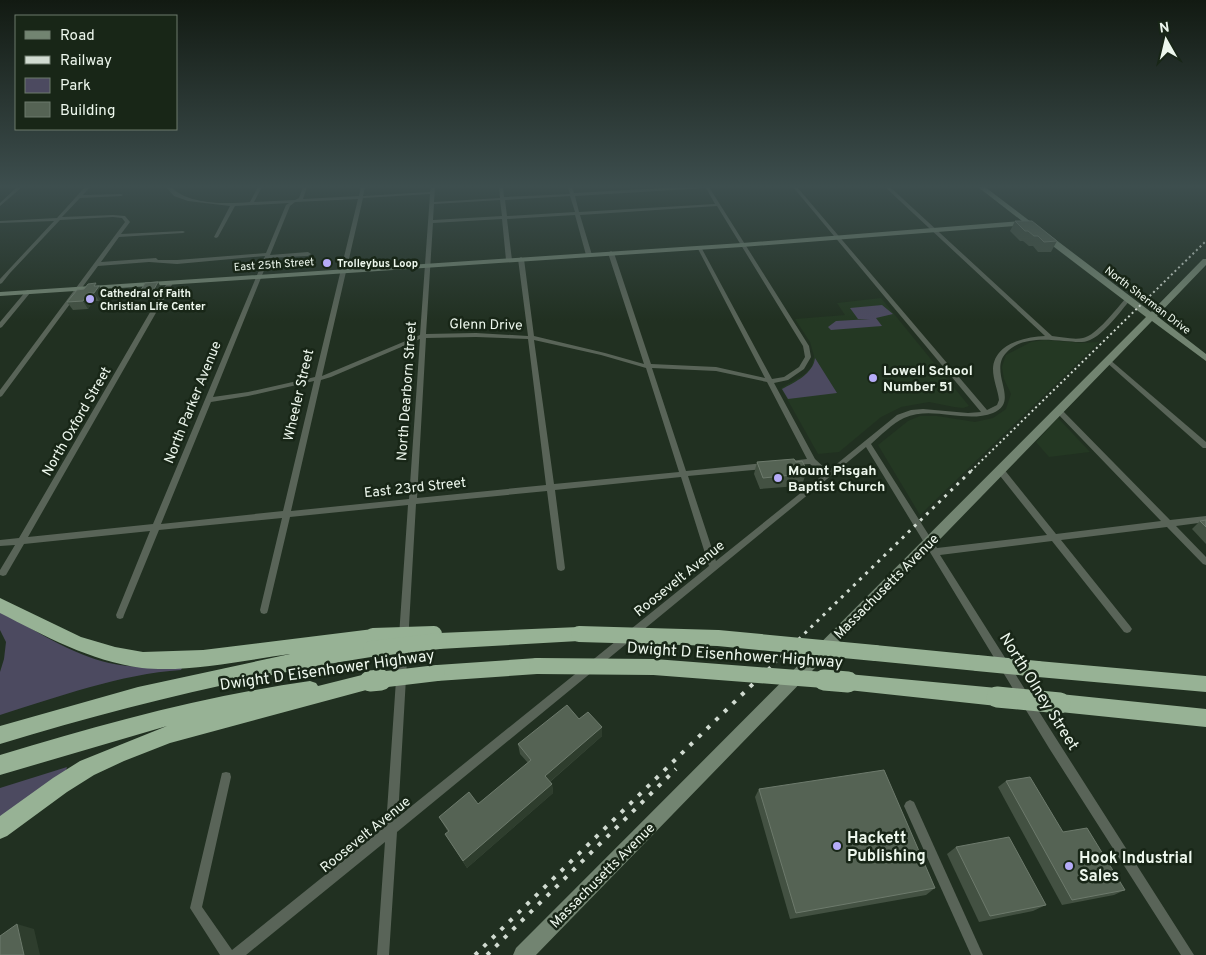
<svg xmlns="http://www.w3.org/2000/svg" width="1206" height="955" viewBox="0 0 1206 955" font-family="Overpass,sans-serif">
<rect width="100%" height="100%" fill="#213021"/>
<!-- built -->
<g fill="#243823">
<polygon points="881,298 969,406 963,408 954,407 929,402 901,407 881,417 839,452 818,454 781,388 805,374 812,366 814,356 810,342 795,319 845,315 837,303"/>
<polygon points="1045,340 1082,343 1099,342 920,515 878,445 908,421 920,416 937,416 975,422 993,418 1006,409 1011,394 1004,379 1002,367 1006,355 1031,342"/>
<polygon points="1058,418 1090,452 1049,457 1036,442"/>
</g>
<!-- green -->
<g fill="#4c4a60">
<polygon points="882,305 893,314 876,318 882,326 831,330 828,327 836,321 870,319 858,319 850,308"/>
<path d="M815,358L837,393L788,399L782,389C795,382 813,374 815,358Z"/>
<path d="M0,609C30,629 74,655 109,663C134,668 157,668 182,668L181,670C121,674 57,697 0,715V672L4,659L6,642L0,630Z"/>
<polygon points="67,767 65,773 0,821 0,788"/>
</g>
<g fill="none" stroke-linecap="round" stroke-linejoin="round">
<!-- street -->
<g fill="#596458" fill-rule="evenodd">
<polygon points="17,187 22,187 0,206 0,203"/>
<path d="M85,187H90L83,195L121,194L123,195L121,196L80,198L62,217L113,215L125,216L130,222L121,234L183,231L185,232L183,233L119,237L101,262L156,258L158,260H177L266,253L286,205L289,203L235,206L218,237L216,238L214,237L230,206L188,201L174,196L166,187H171C189,205 226,204 250,202L258,187H262L254,202L295,200L299,198L303,187H307L303,199L359,196L361,187H365L363,196L430,192L431,187H435L434,202L500,198L499,187H503L504,197L570,194L568,187H572L574,193L681,187H709L809,346L811,357L804,369L788,380L774,383L815,459L828,471L897,415L911,410L923,409L968,413L981,412L793,187H797L987,410L997,405L999,400C998,390 993,380 993,369C994,344 1024,337 1045,336L885,187H890L1052,336C1061,337 1074,340 1083,338C1096,336 1117,308 1126,298H1130V300C1121,311 1103,335 1090,340C1081,344 1073,341 1064,341C1045,339 1020,337 1006,353C988,372 1021,402 993,413C964,424 933,405 904,418C893,423 880,436 871,444L937,548L1047,535L997,472L996,470L997,468H1003L1056,534L1161,521L1056,412L1055,410L1058,408H1060L1170,520L1206,516V522L1176,526L1206,557V565L1203,564L1167,527L1061,540L1130,626L1132,629L1130,632L1127,633L1124,632L1052,541L940,555L1057,740L1194,955H1181L1049,748L866,447L397,832L389,955H377L385,842L246,955H220L190,908L222,773L226,772L230,773L231,777L202,907L232,950L386,826L408,505L290,517L268,610L267,613L264,614L261,613L260,610L282,518L159,530L124,615L123,618L120,619L117,618L116,615L150,531L24,544L6,575L3,576L0,575V570L15,545L0,546V540L19,538L167,283L170,281L173,283L28,537L153,524L265,256L177,264L149,262L98,266L2,396L0,397V390L125,222L122,218L113,217L60,220L10,273L2,283L0,284V279L54,221L0,223V221L57,218ZM706,188L715,204L579,212L575,196ZM430,194L420,335L322,376L363,198ZM570,196L575,212L507,216L505,200ZM358,199L315,377L248,392L213,397L269,258L308,256L311,254L308,252L270,255L290,206L295,202ZM500,200L502,216L433,220L434,204ZM717,206L803,346L805,357L799,367L784,377L772,379L701,247L699,246L697,247L765,378L716,367L651,364L614,253L611,251L608,253L644,364L605,353L534,336L524,259L521,257L518,259L528,336L476,333L426,334L433,223L502,219L506,260L509,262L512,260L507,219L575,215L586,255L589,257L592,255L580,215ZM476,337L528,339L546,485L417,498L426,338ZM420,339L409,499L291,511L321,380L331,377ZM534,340L601,355L646,368L679,472L554,484ZM652,368L716,371L767,382L807,459L790,461L789,463L790,465L810,464L823,475L716,561L688,476L764,469L768,466L764,463L686,471ZM314,381L283,511L161,524L211,402L248,396ZM681,477L709,566L398,817L416,504L547,491L557,568L558,570L561,571L564,570L565,568L555,490Z"/>
<polygon points="28,290 31,292 30,293 2,327 0,328 0,322 26,291"/>
<polygon points="1107,358 1109,359 1206,442 1206,448 1203,448 1105,361 1104,360"/>
<polygon points="910,800 914,802 983,955 971,955 904,806 906,802"/>
</g>
<!-- secondary -->
<g fill="#728471" fill-rule="evenodd">
<polygon points="978,187 985,187 1035,225 1031,227 1027,225 742,247 0,296 0,292 742,243 1022,221"/>
<polygon points="1041,233 1047,233 1151,312 1203,259 1206,259 1206,265 1157,316 1206,354 1206,361 1152,321 536,955 513,955 516,948 1146,317 1041,237"/>
</g>
<!-- highway -->
<g fill="#97b295" fill-rule="evenodd">
<path d="M0,598L81,637L115,647L143,652L203,650L373,629L379,631L381,636L379,641L375,643L380,649L377,654L371,657C245,677 122,707 0,744V726L138,687L290,654C245,660 187,673 142,668C90,661 45,636 0,613Z"/>
<polygon points="579,627 585,629 587,634 585,639 579,641 439,649 433,646 430,641 433,636 439,633"/>
<polygon points="875,645 977,655 983,657 986,663 983,669 977,671 875,661 869,659 866,653 869,647"/>
<polygon points="537,658 543,660 546,666 543,672 537,674 437,681 431,679 428,673 431,667 437,665"/>
<polygon points="1038,661 1206,676 1206,692 1038,677 1032,675 1029,669 1032,663"/>
<path d="M370,673L376,675L379,681L376,687L370,689L170,743L124,761L94,775L67,792L7,836L0,839V816L53,778L80,761L167,726L0,775V755C102,724 204,696 310,681L316,683L318,686Z"/>
<polygon points="848,674 997,688 1003,691 1006,697 1003,703 997,706 848,690 842,688 839,682 842,676"/>
<polygon points="1060,694 1206,709 1206,727 1060,712 1054,709 1051,703 1054,697"/>
</g>
<!-- rail-far2 -->
<polyline stroke="#d1dbd1" stroke-width="2" stroke-dasharray="2 3" stroke-linecap="butt" points="971,471 1206,241"/>
<!-- rail-far1 -->
<polyline stroke="#d1dbd1" stroke-width="3" stroke-dasharray="3 5.5" stroke-linecap="butt" points="756,681 972,470"/>
<!-- rail -->
<g stroke="#d1dbd1" stroke-width="4" stroke-dasharray="4 8" stroke-linecap="butt">
<polyline points="475,955 757,680"/>
<polyline points="487,955 676,769"/>
</g>
<!-- highway-bridge-far1 -->
<g stroke="#97b295" stroke-width="16">
<polyline points="579,634 718,638 875,653"/>
<polyline points="373,636 434,634"/>
<polyline points="371,649 439,641"/>
<polyline points="977,663 1038,669"/>
<polyline points="537,666 654,667 837,681"/>
<polyline points="370,681 437,673"/>
</g>
<!-- highway-bridge -->
<g stroke="#97b295" stroke-width="21">
<polyline points="824,680 848,682"/>
<polyline points="370,681 381,680"/>
<polyline points="997,697 1060,703"/>
</g>
</g>
<!-- wall -->
<g fill="#435142">
<polygon points="1015,221 1057,241 1051,252 1038,252 1033,246 1029,246 1023,241 1020,241 1010,231"/>
<polygon points="158,282 161,288 156,296 143,297 140,292"/>
<polygon points="99,286 104,294 99,301 93,301 88,309 73,310 67,302 84,289"/>
<polygon points="757,462 796,462 807,470 803,482 800,482 798,486 760,489 754,474"/>
<polygon points="1206,520 1206,544 1192,529 1200,521"/>
<polygon points="579,719 602,727 602,736 550,782 552,784 553,793 467,868 445,834 448,832 439,817 478,804 528,763 520,754 518,744"/>
<polygon points="1006,781 1063,832 1125,890 1114,895 1062,905 998,787"/>
<polygon points="759,789 935,888 926,895 790,919 755,797"/>
<polygon points="956,847 1046,905 1033,911 979,922 947,854"/>
</g>
<!-- shaded-wall -->
<g fill="#2e3d2d">
<polygon points="158,282 161,288 156,296 153,291"/>
<polygon points="96,283 98,287 99,286 104,294 99,301 94,293 94,286"/>
<polygon points="88,293 93,301 88,309 83,301"/>
<polygon points="602,727 602,736 546,785 545,776"/>
<polygon points="552,784 553,793 467,868 463,861"/>
<polygon points="17,924 34,929 40,955 24,955"/>
</g>
<!-- building -->
<g fill="#556354" stroke="#6d7a6c">
<polygon points="1015,221 1032,221 1057,241 1044,242 1038,236 1034,236 1028,231 1025,231"/>
<polygon points="158,282 153,291 140,292 145,283"/>
<polygon points="96,283 94,286 99,286 94,293 88,293 83,301 67,302 77,290 84,289 88,284"/>
<polygon points="794,459 796,462 802,461 807,470 800,471 802,474 763,478 757,462"/>
<polygon points="1206,520 1206,527 1200,521"/>
<polygon points="567,705 579,719 588,712 602,727 545,776 552,784 463,861 445,834 449,831 439,817 469,792 478,804 531,760 518,744"/>
<polygon points="884,770 935,888 796,913 759,789"/>
<polygon points="1030,777 1063,832 1087,828 1125,890 1072,900 1006,781"/>
<polygon points="1009,837 1046,905 990,916 956,847"/>
<polygon points="17,924 24,955 0,955 0,936"/>
</g>
<!-- sky -->
<linearGradient id="sky" x2="0" y2="1"><stop stop-color="#121a12"/><stop offset="0.58" stop-color="#3d4e4e"/><stop offset="1" stop-color="#3d4e4e" stop-opacity="0"/></linearGradient>
<rect width="1206" height="321" fill="url(#sky)"/>
<!-- markers -->
<g fill="#b6acf8" stroke="#182617" stroke-width="2">
<circle cx="327" cy="263" r="5"/>
<circle cx="90" cy="299" r="5"/>
<circle cx="873" cy="378" r="5"/>
<circle cx="778" cy="478" r="5"/>
<circle cx="837" cy="846" r="5"/>
<circle cx="1069" cy="866" r="5"/>
</g>
<g text-anchor="middle" stroke-width="5" stroke-linejoin="round" paint-order="stroke">
<!-- far-poi labels -->
<g font-size="11" font-weight="bold" fill="#edf7ed" stroke="#182617" text-anchor="start">
<text x="337" y="267">Trolleybus Loop</text>
<text x="100" y="297">Cathedral of Faith<tspan x="100" dy="13">Christian Life Center</tspan></text>
</g>
<!-- far-street labels -->
<g font-size="11" fill="#edf7ed" stroke="#182617">
<text transform="translate(274 264) rotate(-4)" y="4">East 25th Street</text>
<text transform="translate(1148 300) rotate(37)" y="4">North Sherman Drive</text>
</g>
<!-- street labels -->
<g font-size="14" fill="#edf7ed" stroke="#182617">
<text transform="translate(486 324) rotate(1)" y="5">Glenn Drive</text>
<text transform="translate(406 391) rotate(-86)" y="5">North Dearborn Street</text>
<text transform="translate(298 395) rotate(-77)" y="5">Wheeler Street</text>
<text transform="translate(192 402) rotate(-68)" y="5">North Parker Avenue</text>
<text transform="translate(76 421) rotate(-60)" y="5">North Oxford Street</text>
<text transform="translate(415 487) rotate(-6)" y="5">East 23rd Street</text>
<text transform="translate(679 578) rotate(-39)" y="5">Roosevelt Avenue</text>
<text transform="translate(886 586) rotate(-45)" y="5">Massachusetts Avenue</text>
<text transform="translate(365 834) rotate(-39)" y="5">Roosevelt Avenue</text>
<text transform="translate(602 875) rotate(-45)" y="5">Massachusetts Avenue</text>
</g>
<!-- poi labels -->
<g font-size="14" font-weight="bold" fill="#edf7ed" stroke="#182617" text-anchor="start">
<text x="883" y="375">Lowell School<tspan x="883" dy="16">Number 51</tspan></text>
<text x="788" y="475">Mount Pisgah<tspan x="788" dy="16">Baptist Church</tspan></text>
</g>
<!-- near-street labels -->
<g font-size="16" fill="#edf7ed" stroke="#182617">
<text transform="translate(735 654) rotate(4)" y="6">Dwight D Eisenhower Highway</text>
<text transform="translate(327 669) rotate(-8)" y="6">Dwight D Eisenhower Highway</text>
<text transform="translate(1040 691) rotate(58)" y="6">North Olney Street</text>
</g>
<!-- near-poi labels -->
<g font-size="16" font-weight="bold" fill="#edf7ed" stroke="#182617" text-anchor="start">
<text x="847" y="843">Hackett<tspan x="847" dy="18">Publishing</tspan></text>
<text x="1079" y="863">Hook Industrial<tspan x="1079" dy="18">Sales</tspan></text>
</g>
</g>
<!-- legend -->
<rect x="15" y="15" width="162" height="115" fill="#182617" stroke="#6d7a6d"/>
<rect x="25" y="31" width="25" height="8" fill="#728471" stroke="#6d7a6d"/>
<text x="60" y="40" font-size="15" fill="#edf7ed">Road</text>
<rect x="25" y="56" width="25" height="8" fill="#d1dbd1" stroke="#6d7a6d"/>
<text x="60" y="65" font-size="15" fill="#edf7ed">Railway</text>
<rect x="25" y="78" width="25" height="15" fill="#4c4a60" stroke="#6d7a6d"/>
<text x="60" y="90" font-size="15" fill="#edf7ed">Park</text>
<rect x="25" y="102" width="25" height="15" fill="#556354" stroke="#6d7a6d"/>
<text x="60" y="115" font-size="15" fill="#edf7ed">Building</text>
<!-- north arrow -->
<g transform="translate(1166 40) rotate(352)" stroke="#182617" stroke-width="4" paint-order="stroke">
<path d="M0-4L9 19L0 12L-9 19Z" fill="#edf7ed"/>
<text y="-8" font-size="14" font-weight="bold" text-anchor="middle" fill="#edf7ed">N</text>
</g>
</svg>
